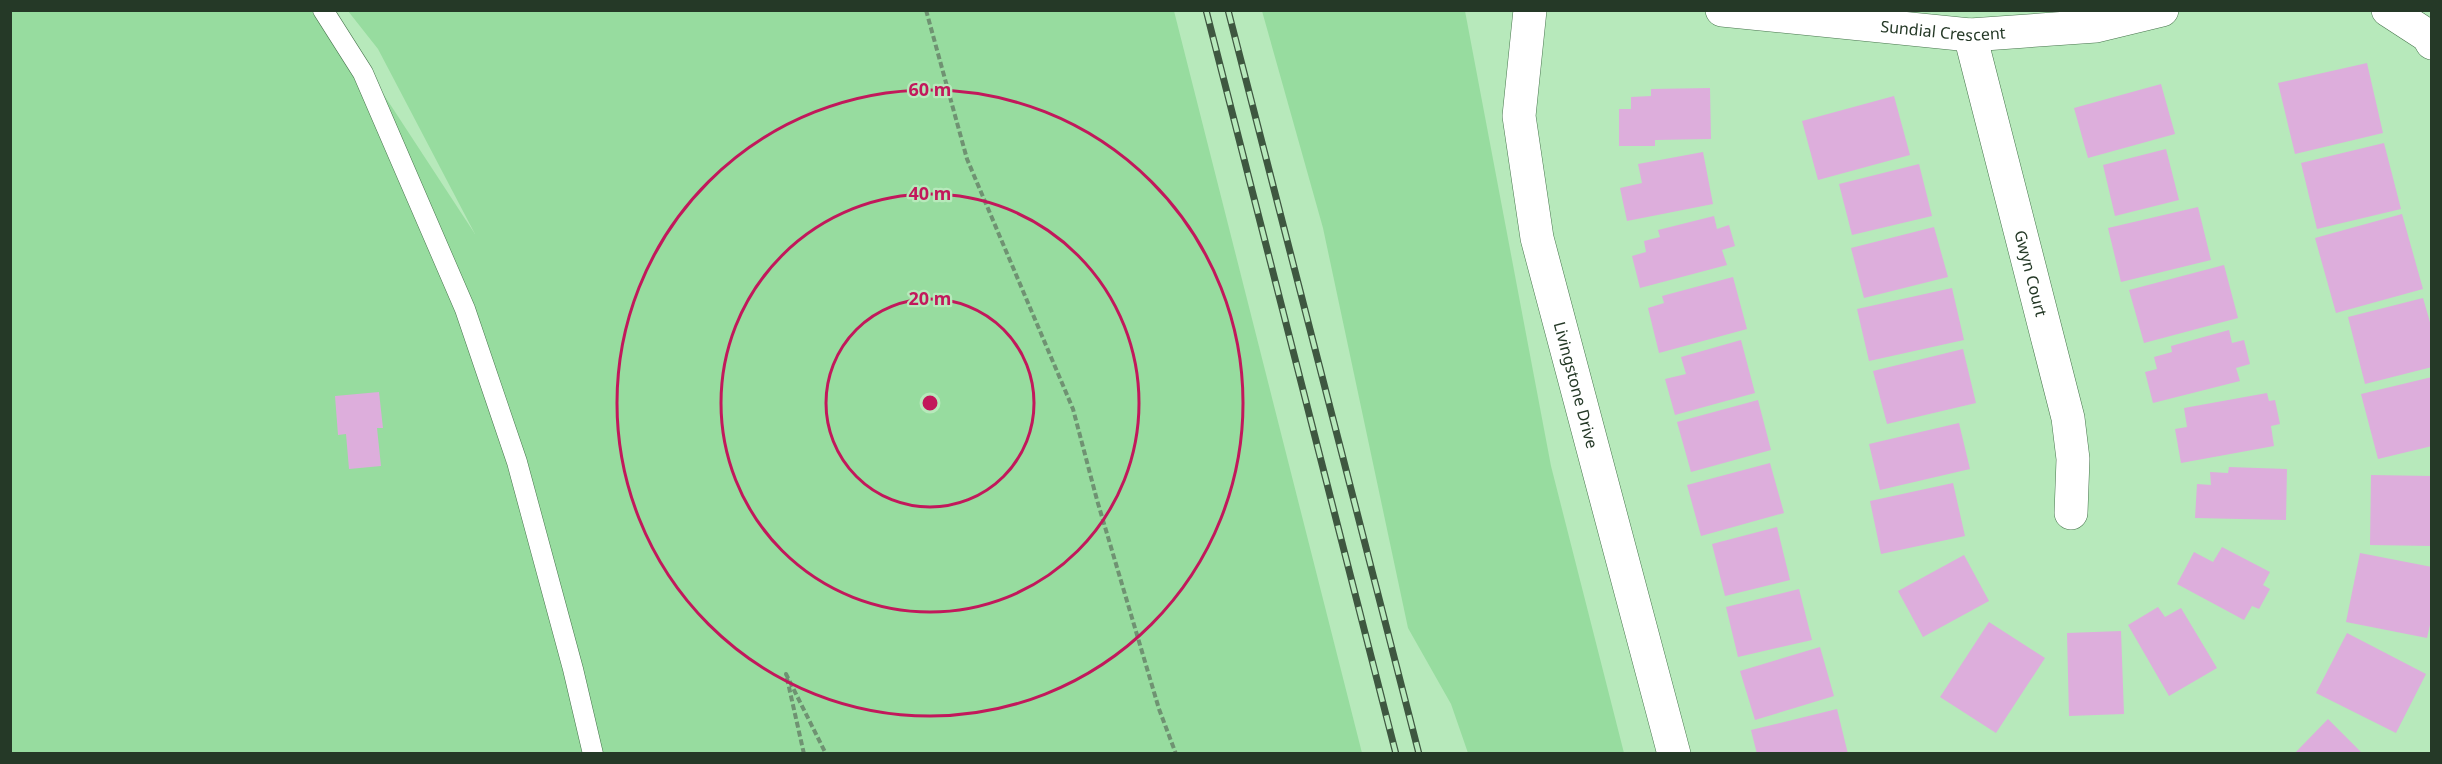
<svg xmlns="http://www.w3.org/2000/svg" width="2442" height="764" viewBox="0 0 2442 764" font-family="'Noto Sans',sans-serif">
<rect width="100%" height="100%" fill="#b7e9bb"/>
<!-- green -->
<g fill="#97dc9f">
<polygon points="10,11 329,11 475,234 378,49 348,11 1174,11 1362,753 11,753"/>
<polygon points="1262,11 1465,11 1551,466 1624,753 1468,753 1451,704 1408,628 1323,228"/>
</g>
<!-- building -->
<g fill="#ddaedc">
<polygon points="2367,63 2383,133 2295,154 2278,83"/>
<polygon points="2161,84 2175,134 2088,158 2074,108"/>
<polygon points="1710,88 1711,139 1655,140 1655,146 1619,146 1619,109 1631,109 1631,97 1651,96 1651,89"/>
<polygon points="1894,96 1910,155 1818,180 1802,121"/>
<polygon points="2384,143 2401,209 2317,229 2301,163"/>
<polygon points="2166,149 2179,200 2115,216 2103,165"/>
<polygon points="1703,152 1713,204 1627,221 1620,188 1642,183 1638,164"/>
<polygon points="1919,164 1932,216 1852,235 1839,184"/>
<polygon points="2198,207 2211,260 2121,282 2108,228"/>
<polygon points="2402,214 2423,289 2336,313 2315,238"/>
<polygon points="1714,216 1717,229 1729,225 1735,246 1722,250 1727,265 1640,288 1632,256 1646,252 1644,241 1660,237 1658,230"/>
<polygon points="1934,227 1948,277 1864,298 1851,248"/>
<polygon points="2224,265 2238,318 2144,343 2129,290"/>
<polygon points="1733,277 1747,329 1659,353 1648,308 1664,303 1662,296"/>
<polygon points="1952,288 1964,340 1869,361 1857,309"/>
<polygon points="2423,298 2432,329 2432,367 2365,384 2348,317"/>
<polygon points="2229,330 2232,343 2244,340 2250,364 2236,368 2240,381 2153,403 2145,372 2157,369 2154,357 2172,352 2171,346"/>
<polygon points="1741,340 1755,393 1675,415 1665,379 1686,374 1681,357"/>
<polygon points="1963,349 1976,403 1887,424 1873,371"/>
<polygon points="2432,377 2432,446 2378,459 2361,394"/>
<polygon points="379,392 383,428 377,428 381,466 349,469 346,434 338,435 335,396"/>
<polygon points="2267,393 2269,401 2275,400 2280,424 2271,426 2274,446 2181,463 2175,429 2187,427 2184,408"/>
<polygon points="1758,400 1771,450 1691,472 1677,422"/>
<polygon points="1959,423 1970,469 1880,490 1869,444"/>
<polygon points="1770,463 1784,513 1701,536 1687,485"/>
<polygon points="2229,467 2287,469 2286,520 2195,518 2197,484 2211,485 2210,472 2228,473"/>
<polygon points="2371,475 2432,476 2432,546 2370,545"/>
<polygon points="1953,483 1965,536 1881,554 1870,501"/>
<polygon points="1777,527 1790,580 1725,596 1712,544"/>
<polygon points="2222,547 2270,572 2263,585 2270,589 2259,609 2252,606 2244,620 2177,584 2194,552 2213,562"/>
<polygon points="2360,553 2432,567 2432,616 2427,638 2346,622"/>
<polygon points="1964,555 1989,601 1923,637 1898,591"/>
<polygon points="1799,589 1812,640 1738,657 1726,607"/>
<polygon points="2158,607 2165,617 2181,608 2217,668 2169,696 2128,625"/>
<polygon points="1989,622 2045,658 1996,733 1940,697"/>
<polygon points="2121,631 2124,714 2069,716 2067,633"/>
<polygon points="2347,633 2426,674 2396,733 2316,693"/>
<polygon points="1820,647 1834,696 1755,720 1740,671"/>
<polygon points="1837,709 1848,754 1757,754 1751,730"/>
<polygon points="2328,719 2363,754 2294,754"/>
</g>
<g fill="none" stroke-linecap="round" stroke-linejoin="round">
<defs>
<polyline id="lane" points="323,10 363,73 465,309 517,462 573,669 593,754"/>
<g id="street">
<path id="s1" d="M1530,10L1519,116L1537,238L1674,754"/>
<path id="s2" d="M1722,10L1970,35L2096,26L2162,10"/>
<polyline points="2388,10 2428,36 2432,43"/>
<path id="s3" d="M1970,35L2068,418L2073,459L2071,513"/>
</g>
</defs>
<!-- lane casing -->
<use href="#lane" stroke="#47754d" stroke-width="21"/>
<!-- street casing -->
<use href="#street" stroke="#47754d" stroke-width="34"/>
<!-- path -->
<g stroke="#6f9272" stroke-width="4" stroke-dasharray="6 3" stroke-linecap="butt">
<polyline points="926,10 967,159 1073,409 1097,500 1159,709 1176,754"/>
<polyline points="804,754 786,674 826,754"/>
</g>
<!-- lane -->
<use href="#lane" stroke="#fff" stroke-width="20"/>
<!-- street -->
<use href="#street" stroke="#fff" stroke-width="33"/>
<defs>
<g id="rail">
<polyline points="1206,10 1396,754"/>
<polyline points="1228,10 1419,754"/>
</g>
</defs>
<!-- rail casing -->
<use href="#rail" stroke="#3e5740" stroke-width="7"/>
<!-- rail -->
<use href="#rail" stroke="#b7e9bb" stroke-width="4.5" stroke-dasharray="14" stroke-linecap="butt"/>
</g>
<!-- distance rings -->
<g fill="none" stroke="#c2185b" stroke-width="3">
<circle cx="930" cy="403" r="104"/>
<circle cx="930" cy="403" r="209"/>
<circle cx="930" cy="403" r="313"/>
</g>
<g text-anchor="middle" stroke-width="4.5" stroke-linejoin="round" paint-order="stroke">
<!-- street labels -->
<g font-size="16" fill="#253927" stroke="#b7e9bb">
<text dy="6" stroke="none"><textPath href="#s2" startOffset="222">Sundial Crescent</textPath></text>
<text dy="6" stroke="none"><textPath href="#s3" startOffset="246">Gwyn Court</textPath></text>
<text dy="6" stroke="none"><textPath href="#s1" startOffset="382">Livingstone Drive</textPath></text>
</g>
</g>
<circle cx="930" cy="403" r="9" fill="#c2185b" stroke="#b7e9bb" stroke-width="3"/>
<g font-size="18" text-anchor="middle" font-weight="bold" fill="#c2185b" stroke="#b7e9bb" stroke-width="4.5" stroke-linejoin="round" paint-order="stroke">
<text x="930" y="96">60 m</text>
<text x="930" y="200">40 m</text>
<text x="930" y="305">20 m</text>
</g>
<!-- border -->
<rect width="2442" height="764" fill="none" stroke="#253927" stroke-width="24"/>
</svg>
